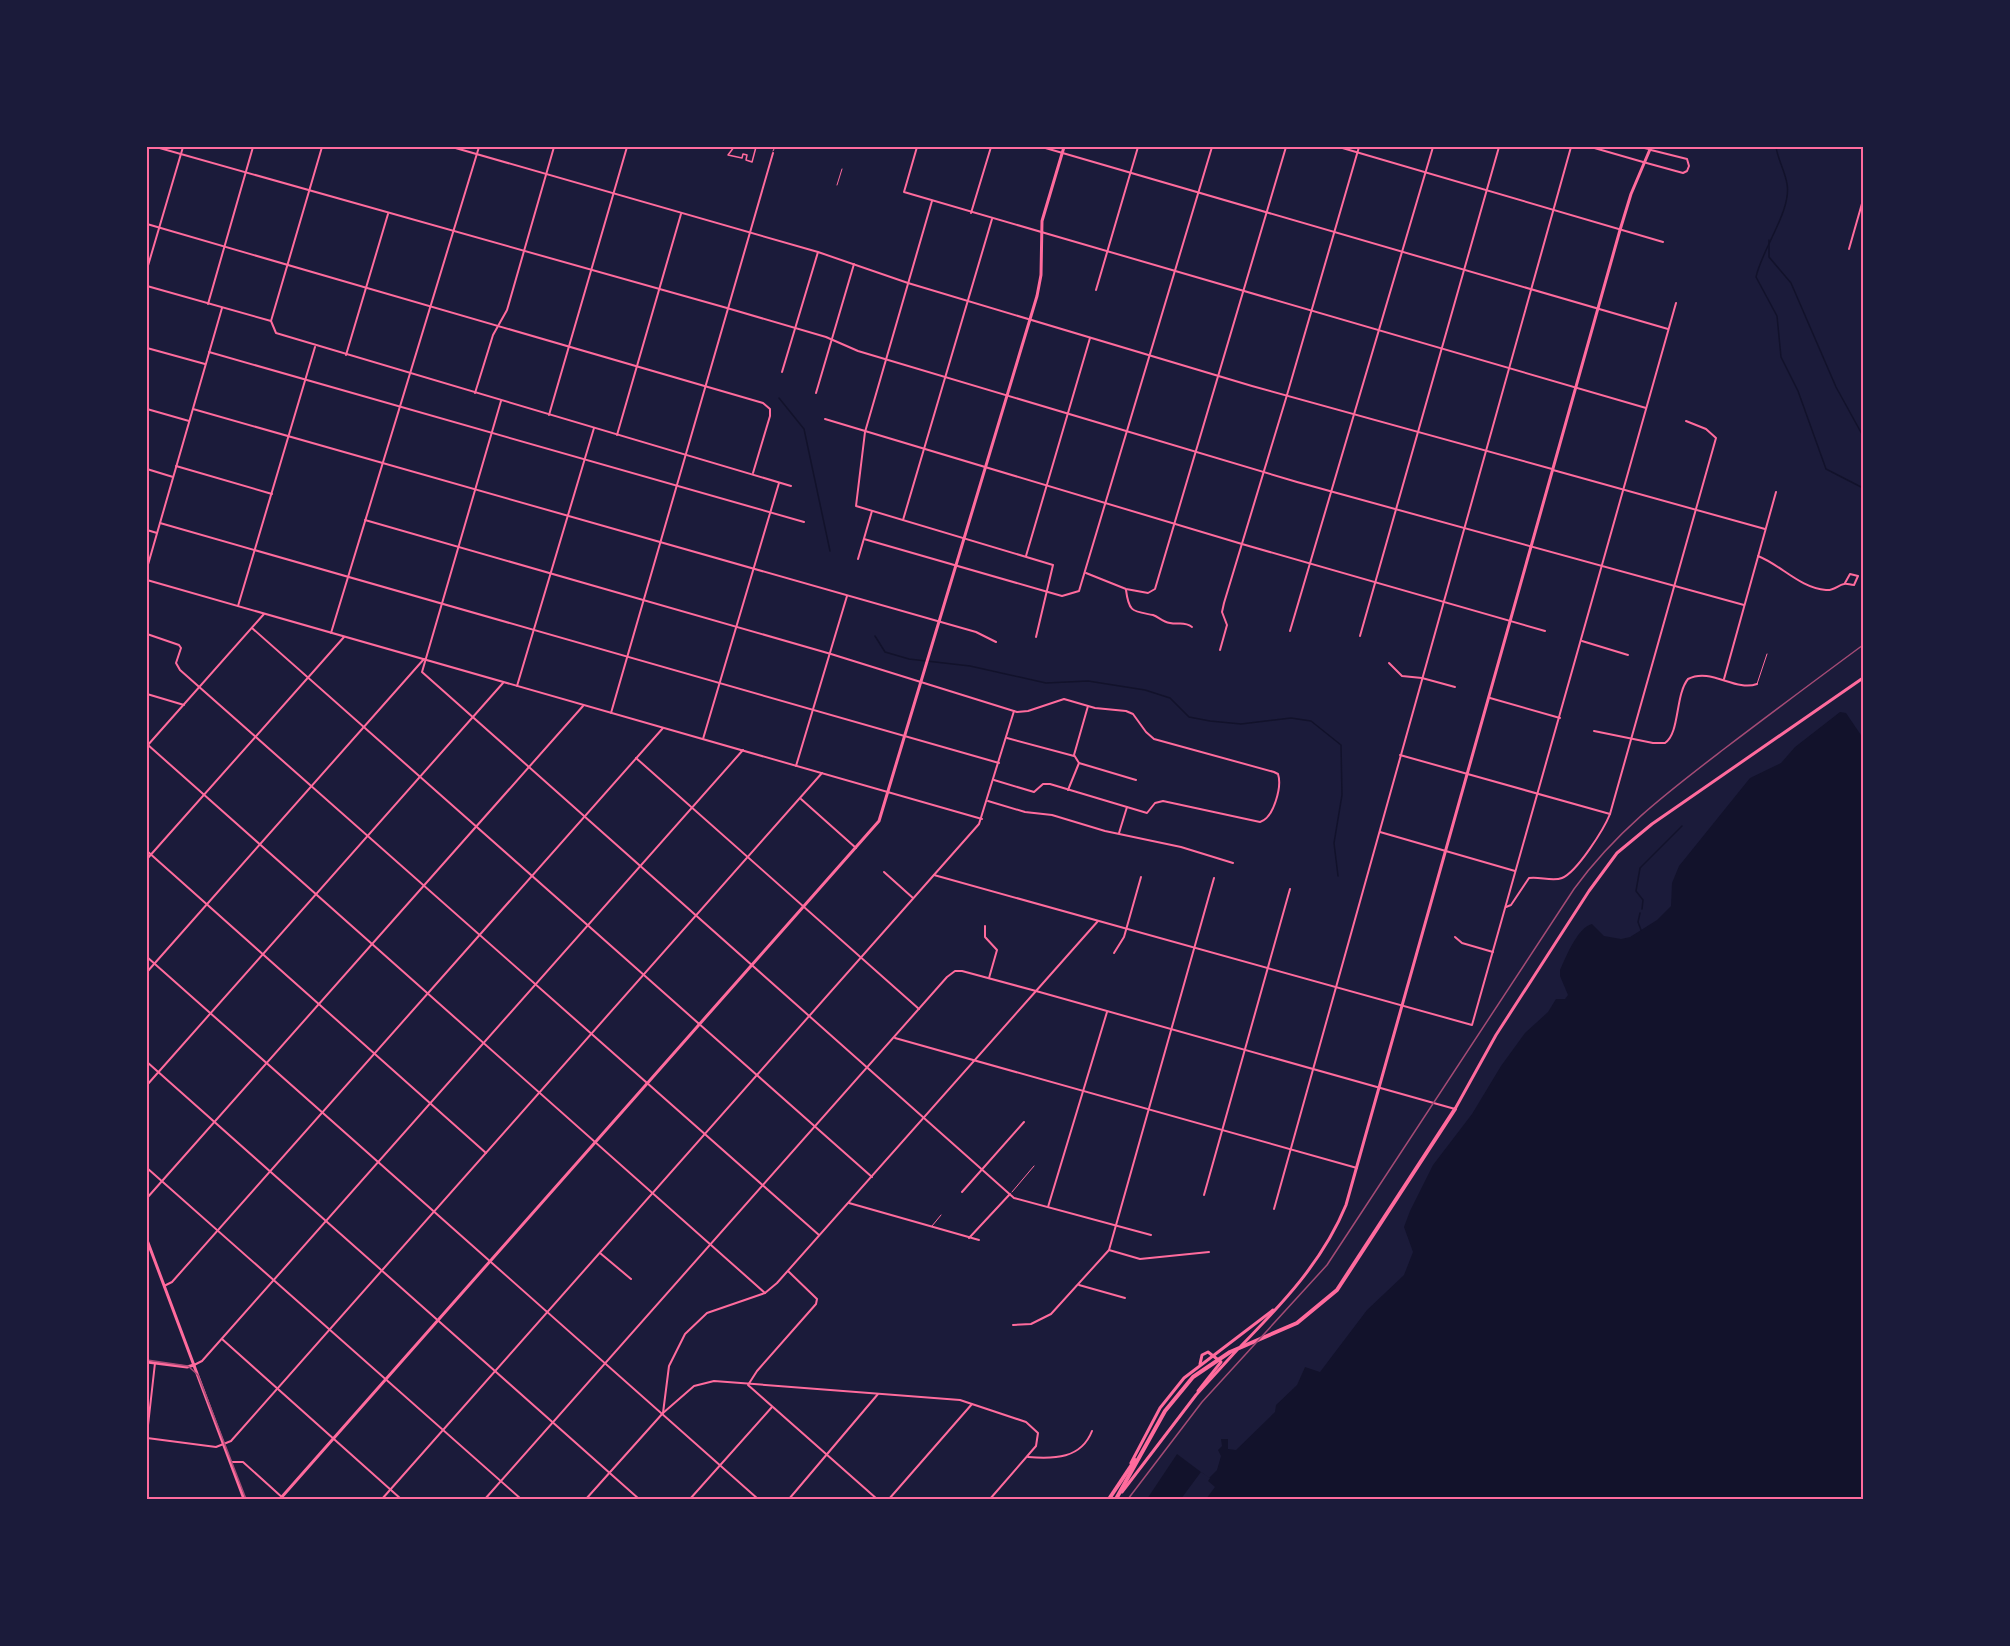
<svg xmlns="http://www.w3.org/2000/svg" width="2010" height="1646" viewBox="0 0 2010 1646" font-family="Ubuntu,sans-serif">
<rect width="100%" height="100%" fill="#1b1b3a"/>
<!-- water -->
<path fill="#12122b" d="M1840,712L1846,713L1863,738V1499H1147L1177,1454L1209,1478L1217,1470L1221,1456L1218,1450L1222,1446L1221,1439H1228V1449L1236,1450L1275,1412L1276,1405L1297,1385L1305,1367L1320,1372L1367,1310L1404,1275L1413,1252L1404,1227L1410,1211L1433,1165L1472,1114L1501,1066L1525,1033L1548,1012L1556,999H1565L1568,995L1560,976V970C1566,957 1577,928 1592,924L1604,936L1621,939L1630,937L1657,920L1671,906L1672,883L1679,866L1750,778L1781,763L1795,747Z"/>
<!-- pier -->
<polygon fill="#1b1b3a" points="1201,1472 1210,1478 1208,1481 1215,1487 1206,1499 1181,1499"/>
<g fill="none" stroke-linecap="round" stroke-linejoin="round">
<!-- stream -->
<g stroke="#12122b" stroke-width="1.5">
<path d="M1776,147C1778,160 1785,171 1787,184C1792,210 1762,249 1756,277L1777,316L1781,357L1798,391L1826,469L1863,488"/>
<polyline points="1769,240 1769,257 1791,283 1836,387 1863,436"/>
<polyline points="779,398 804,429 830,551"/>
<polyline points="875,636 885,652 909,659 970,666 1046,683 1088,681 1145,690 1170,698 1189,717 1210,721 1241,724 1291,718 1311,721 1341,745 1342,795 1334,843 1338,876"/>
<polyline points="1642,909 1643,900 1636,891 1640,868 1682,826"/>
<polyline points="1640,913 1638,922 1641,930"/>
</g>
<!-- service -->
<g stroke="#ff6b9d" stroke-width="1">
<polyline points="773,151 775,147"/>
<polyline points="837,185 842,169"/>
<polyline points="1757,684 1767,654"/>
<polyline points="1012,1192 1034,1166"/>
<polyline points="932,1226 941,1215"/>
</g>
<!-- pedestrian -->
<polyline stroke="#ff6b9d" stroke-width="1.5" points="734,147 728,155 742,158 743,154 747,155 746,160 752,162 756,147"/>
<!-- minor -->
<g stroke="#ff6b9d" stroke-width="2">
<polyline points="156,147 727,308 826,337 858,351 1297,482 1744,605"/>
<polyline points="322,147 271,321 276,333 791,486"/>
<polyline points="917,147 904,192 1646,408"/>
<polyline points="1042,147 1668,329"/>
<polyline points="1339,147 1663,242"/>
<polyline points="1643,162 1683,173 1687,171 1689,166 1687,159 1651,150"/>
<polyline points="932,201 865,432 856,506 1053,565 1036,637"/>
<polyline points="971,213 991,147"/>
<polyline points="147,224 763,403 770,409 770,416 753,473"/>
<polyline points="1849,249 1863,200"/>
<polyline points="147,269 183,147"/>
<polyline points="147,286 271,321"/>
<polyline points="1096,290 1138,147"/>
<polyline points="208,304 253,147"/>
<polyline points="147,348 205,364"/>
<polyline points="209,352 804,522"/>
<polyline points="346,355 388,214"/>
<polyline points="782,372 818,252"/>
<polyline points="475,393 493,335 507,310 554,147"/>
<polyline points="816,393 854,264"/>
<polyline points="501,401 422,672 1014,1198 1151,1235"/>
<polyline points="147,409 189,421"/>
<polyline points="193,409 976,632 996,642"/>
<polyline points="549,415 627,147"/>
<polyline points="825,419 1242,544 1545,631"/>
<polyline points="617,435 681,214"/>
<polyline points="176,466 272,494"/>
<polyline points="147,469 173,477"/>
<polyline points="1553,470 1765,529"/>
<path d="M365,520L831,654L1017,712L1028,711L1064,699L1095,708L1126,711L1133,714L1146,732L1154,739L1274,772L1278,774C1282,786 1274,818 1260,822L1163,801L1155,803L1147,813L1050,784H1043L1034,792L994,780"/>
<polyline points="903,520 992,219"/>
<polyline points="160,523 999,763"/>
<polyline points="147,530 157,533"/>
<polyline points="864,539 1048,592 1062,596 1079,591 1212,147"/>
<polyline points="1026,556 1090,338"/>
<path d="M1758,556C1781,565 1800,588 1826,590C1834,591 1838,585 1844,584C1847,583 1850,585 1854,585L1858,576L1850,574L1845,583"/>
<polyline points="858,559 872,511"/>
<polyline points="147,568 222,308"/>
<polyline points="1086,573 1126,589 1148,593 1155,589 1286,147"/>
<polyline points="147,580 982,819"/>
<path d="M1126,590C1129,613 1133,611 1153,615C1159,617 1162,622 1170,623C1179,625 1184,621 1192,627"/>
<polyline points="238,606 315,347"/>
<polyline points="252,628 872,1177"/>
<polyline points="1290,631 1433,147"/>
<polyline points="331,633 479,147"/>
<polyline points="147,634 179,645 181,648 176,663 180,670 819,1235"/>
<polyline points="1360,636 1499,147"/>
<polyline points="1582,641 1628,655"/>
<polyline points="1220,650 1227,625 1222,612 1224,603 1287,395"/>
<polyline points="1389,663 1402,676 1422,678 1455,687"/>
<polyline points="1724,679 1776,492"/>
<polyline points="517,686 594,428"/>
<polyline points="147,694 184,705"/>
<polyline points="1490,698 1560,718"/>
<polyline points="611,713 773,153"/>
<path d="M1594,731L1653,743H1665C1680,733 1675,695 1688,679C1711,667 1735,692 1757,684"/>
<polyline points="1007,738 1074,756"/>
<polyline points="703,739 779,483"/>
<polyline points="148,745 765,1293"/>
<polyline points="147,746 264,614"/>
<polyline points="1400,755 1610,814"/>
<polyline points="636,758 919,1009"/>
<polyline points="1079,763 1136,780"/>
<polyline points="796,766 847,596"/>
<polyline points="1068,790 1079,763 1074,755 1088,706"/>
<polyline points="801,799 856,848"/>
<polyline points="988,801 1025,812 1052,815 1105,831 1181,847 1233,863"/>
<polyline points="1380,832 1515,871"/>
<polyline points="1119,833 1127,807"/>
<polyline points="147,851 486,1153"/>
<polyline points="147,859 344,637"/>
<polyline points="884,872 913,898"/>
<polyline points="934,875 1472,1025 1676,303"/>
<path d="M1506,907L1511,905L1529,878C1539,876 1552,882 1562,878C1577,872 1604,829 1610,814L1716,438L1706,429L1686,421"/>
<polyline points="985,926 985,937 997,950 989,978"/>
<polyline points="1455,937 1462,943 1493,952"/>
<polyline points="1114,953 1124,937 1141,877"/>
<polyline points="147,957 758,1499"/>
<polyline points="147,972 424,659"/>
<polyline points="895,1038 1357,1168"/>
<polyline points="147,1062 639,1499"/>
<polyline points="147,1085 503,683"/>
<polyline points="147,1168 521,1499"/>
<polyline points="962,1192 1024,1122"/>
<polyline points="1204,1195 1290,889"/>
<polyline points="147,1198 583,706"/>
<polyline points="849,1203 979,1240"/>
<polyline points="1048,1207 1107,1012"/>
<polyline points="1274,1209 1571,147"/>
<polyline points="969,1238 1010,1194"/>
<polyline points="1109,1250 1140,1259 1209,1252"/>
<polyline points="600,1253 631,1279"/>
<polyline points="788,1271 817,1299 816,1304 757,1371 748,1385 877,1499"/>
<polyline points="1079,1285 1125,1298"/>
<polyline points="164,1286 172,1282 663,728"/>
<polyline points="1013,1325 1031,1324 1051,1314 1109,1250 1214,878"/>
<polyline points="222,1339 401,1499"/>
<polyline points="194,1365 202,1361 743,750"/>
<polyline points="663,1413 694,1386 714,1381 960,1400 1026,1422 1038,1433 1036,1446 990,1499"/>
<polyline points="147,1434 155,1363"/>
<polyline points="147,1438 216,1447 231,1441 822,773"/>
<path d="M1028,1457C1054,1459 1081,1459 1092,1431"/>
<polyline points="230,1462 243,1462 284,1499"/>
<polyline points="382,1499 979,824 1014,711"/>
<polyline points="485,1499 947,977 955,971 962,971 1036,991 1098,921"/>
<polyline points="690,1499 772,1407"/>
<polyline points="789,1499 878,1394"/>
<polyline points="889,1499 972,1404"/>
</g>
<!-- tertiary -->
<g stroke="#ff6b9d" stroke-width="2">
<polyline points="452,147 818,252 908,283 1252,386 1552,469"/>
<polyline points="1591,147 1643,162"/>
<polyline points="1640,147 1649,149"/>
<polyline points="1287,395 1359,147"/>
<polyline points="586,1499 663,1413 669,1366 685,1334 707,1313 765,1293 777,1283 1036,991 1455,1109"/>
</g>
<!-- secondary -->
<g stroke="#ff6b9d" stroke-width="3">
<polyline points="147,1240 244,1499"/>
<path d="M1241,1346C1283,1303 1323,1261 1346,1205L1620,230L1631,194L1651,147"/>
<polyline points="147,1362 187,1367 194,1365"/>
<polyline points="1198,1391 1221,1362 1208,1352 1202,1355 1200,1364"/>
<polyline points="1131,1463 1160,1408 1184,1378 1273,1310"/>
<polyline points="1122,1492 1196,1395 1237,1350"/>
<polyline points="280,1499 879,821 1037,296 1041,275 1042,221 1064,147"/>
</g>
<!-- primary -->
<polyline stroke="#ff6b9d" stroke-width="3" points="1455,1109 1496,1035 1589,891 1617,853 1652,824 1863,678"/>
<!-- trunk -->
<g stroke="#ff6b9d" stroke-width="4">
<polyline points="1109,1499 1135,1460"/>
<polyline points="1116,1499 1165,1411 1193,1377 1230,1352 1297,1323 1337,1290 1455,1109"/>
</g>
<!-- tram -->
<polyline stroke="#a44b75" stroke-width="1.5" points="147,1360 188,1366 198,1375 246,1499"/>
<!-- rail -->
<path stroke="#a44b75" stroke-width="1.5" d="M1128,1499L1202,1402L1327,1265L1574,889C1616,831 1668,792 1724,749C1770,714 1817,679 1863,645"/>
</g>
<!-- border -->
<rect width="2010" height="1646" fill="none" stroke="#1b1b3a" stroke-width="297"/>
<rect x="148" y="148" width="1714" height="1350" fill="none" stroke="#ff6b9d" stroke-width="2"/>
</svg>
